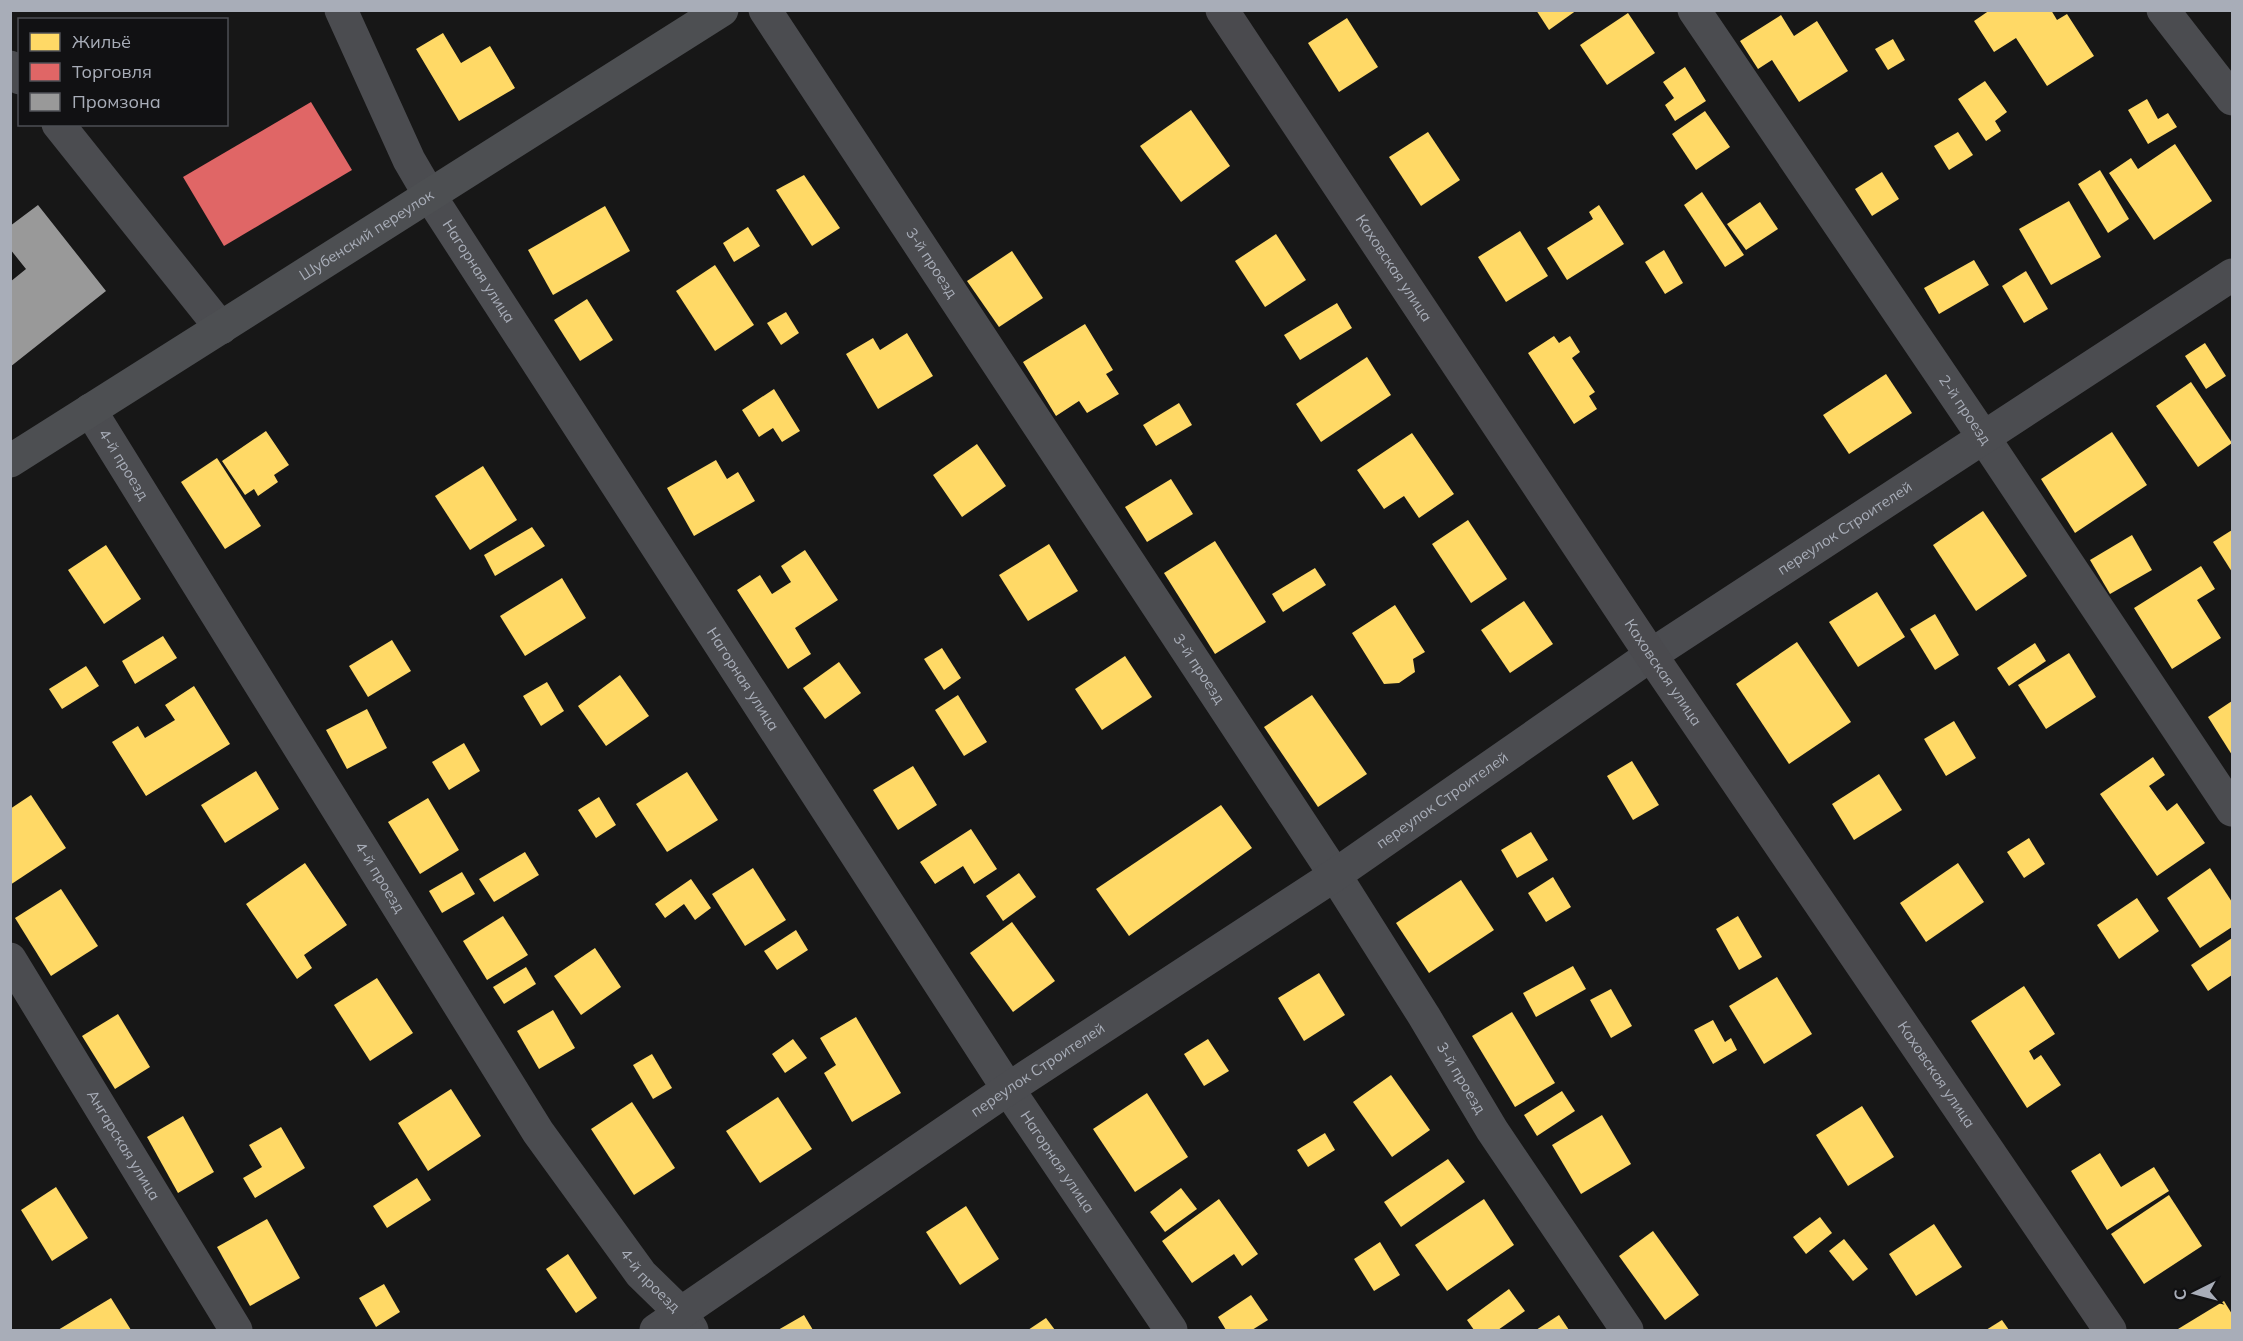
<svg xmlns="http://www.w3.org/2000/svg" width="2243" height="1341" viewBox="0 0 2243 1341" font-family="Mulish,sans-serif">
<rect width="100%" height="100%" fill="#171717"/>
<!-- homes -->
<g fill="#ffd966">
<polygon points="1536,10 1577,10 1549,30"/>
<polygon points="1990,10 2051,10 2057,20 2067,14 2094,56 2047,86 2016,38 1994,52 1974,21"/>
<polygon points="1628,13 1655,53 1607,85 1580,45"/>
<polygon points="1781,15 1794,36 1817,21 1848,71 1799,102 1772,60 1758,69 1740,41"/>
<polygon points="1347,18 1378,67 1339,92 1308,43"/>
<polygon points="443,33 461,63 490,46 515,88 459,121 416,49"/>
<polygon points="1893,39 1905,60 1888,70 1875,49"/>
<polygon points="1685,67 1706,101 1675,121 1665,105 1674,98 1663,82"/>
<polygon points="1985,81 2007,112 1995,121 2001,131 1986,141 1958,99"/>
<polygon points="2147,99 2158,119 2168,113 2177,127 2148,144 2128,110"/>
<polygon points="1191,110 1230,166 1181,202 1140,146"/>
<polygon points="1705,111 1730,147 1696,170 1672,134"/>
<polygon points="1428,132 1460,180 1421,206 1389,157"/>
<polygon points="1958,132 1973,155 1949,170 1934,146"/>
<polygon points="2175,144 2212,201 2154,240 2109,173 2131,158 2138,169"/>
<polygon points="2100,170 2129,219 2108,233 2078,184"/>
<polygon points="1882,172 1899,199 1872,216 1855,189"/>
<polygon points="804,175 840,228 812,246 776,190"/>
<polygon points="1702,192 1744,255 1725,267 1684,205"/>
<polygon points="2069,201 2101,257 2051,285 2019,229"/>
<polygon points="1760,202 1778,229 1746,250 1727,224"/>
<polygon points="1599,205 1624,244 1567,280 1547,248 1593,219 1589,212"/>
<polygon points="605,206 630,251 553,295 528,250"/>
<polygon points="748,227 760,246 734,262 723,243"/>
<polygon points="1520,231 1548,276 1506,302 1478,257"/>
<polygon points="1276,234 1306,280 1265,307 1235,261"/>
<polygon points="1664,250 1683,283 1665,294 1645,262"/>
<polygon points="1012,251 1043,298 999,327 967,281"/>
<polygon points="1974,260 1989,285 1939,314 1924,288"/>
<polygon points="715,265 754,325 715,351 676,291"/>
<polygon points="2026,271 2048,309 2024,323 2002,286"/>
<polygon points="587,299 613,340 580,361 554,320"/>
<polygon points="1337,303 1352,328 1300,360 1284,335"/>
<polygon points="786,312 799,333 781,345 767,323"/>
<polygon points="1085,324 1113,370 1106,374 1119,394 1087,413 1079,401 1056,416 1023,362"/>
<polygon points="907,333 933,376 878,409 846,354 873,338 880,350"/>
<polygon points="1554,336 1559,343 1570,336 1580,352 1572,358 1595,392 1589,396 1597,409 1574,424 1528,353"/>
<polygon points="2205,343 2226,376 2206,389 2185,356"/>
<polygon points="1367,357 1391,395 1321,442 1296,404"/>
<polygon points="1886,374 1912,413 1849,454 1823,415"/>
<polygon points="2191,382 2232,443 2198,467 2156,406"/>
<polygon points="774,389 800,431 782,442 773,428 759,437 742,410"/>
<polygon points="1179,403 1192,425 1156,446 1143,425"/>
<polygon points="266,431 289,465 274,475 278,482 258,496 254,489 245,495 222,461"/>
<polygon points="2112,432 2147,485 2075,533 2041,479"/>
<polygon points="1412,433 1454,494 1419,518 1404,496 1384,509 1357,470"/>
<polygon points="977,444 1006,486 962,517 933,475"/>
<polygon points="217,458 261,526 225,549 181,482"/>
<polygon points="716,460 727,479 738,472 755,501 694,536 667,488"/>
<polygon points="483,466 517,520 470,550 435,496"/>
<polygon points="1171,479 1193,514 1147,542 1125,507"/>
<polygon points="1983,511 2027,576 1976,611 1933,545"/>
<polygon points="1468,520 1507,579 1471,603 1432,544"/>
<polygon points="532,527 545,546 495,576 484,555"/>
<polygon points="2232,530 2232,572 2213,542"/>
<polygon points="2132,535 2152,570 2110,594 2090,560"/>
<polygon points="1215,541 1266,622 1215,654 1164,573"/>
<polygon points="1049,544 1078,591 1028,621 999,575"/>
<polygon points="106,545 141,599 104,624 68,570"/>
<polygon points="805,550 838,600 795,628 811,654 788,669 737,590 760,575 772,594 791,582 781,566"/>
<polygon points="2201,566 2215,589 2197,600 2221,638 2172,669 2134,608"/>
<polygon points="1315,568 1326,585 1283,612 1272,594"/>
<polygon points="562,578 586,618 525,656 500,616"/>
<polygon points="1877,592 1905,637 1858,667 1829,622"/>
<polygon points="1524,601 1553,644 1510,673 1481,630"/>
<polygon points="1395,605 1425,652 1413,659 1415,672 1399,683 1384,684 1352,633"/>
<polygon points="1935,614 1959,655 1935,670 1910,629"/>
<polygon points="163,636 177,658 135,684 122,661"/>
<polygon points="392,640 411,671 368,697 349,666"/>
<polygon points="1797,642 1851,722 1789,764 1736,684"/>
<polygon points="2035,643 2046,661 2009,686 1997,668"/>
<polygon points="942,648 961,678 944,690 924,659"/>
<polygon points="2069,653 2096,697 2046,729 2018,685"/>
<polygon points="1125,656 1152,697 1102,730 1075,689"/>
<polygon points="839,662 861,693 825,719 803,688"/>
<polygon points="86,666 99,686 62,709 49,689"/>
<polygon points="620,675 649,716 606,746 578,706"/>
<polygon points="547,682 564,711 541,726 523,696"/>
<polygon points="194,686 230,744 146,796 112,742 138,726 145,738 175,720 165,705"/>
<polygon points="958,695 987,742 964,756 935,710"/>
<polygon points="1312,695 1367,774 1318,807 1264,727"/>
<polygon points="2232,701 2232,755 2208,717"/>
<polygon points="367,709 387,748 347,769 326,730"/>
<polygon points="1954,721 1976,758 1946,776 1924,739"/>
<polygon points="464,743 480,771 449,790 432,762"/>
<polygon points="2153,757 2165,775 2149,786 2167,811 2177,803 2205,843 2157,876 2100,794"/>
<polygon points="1632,761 1659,805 1633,820 1607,776"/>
<polygon points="913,766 937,805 898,830 873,790"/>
<polygon points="256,771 279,809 225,843 201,805"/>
<polygon points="687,772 718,820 667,852 636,804"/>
<polygon points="1879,774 1902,810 1854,840 1832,804"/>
<polygon points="31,795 66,848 10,885 10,809"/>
<polygon points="599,797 616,825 596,838 578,810"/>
<polygon points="428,798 459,850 420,874 388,822"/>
<polygon points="1221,805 1252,848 1129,936 1096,889"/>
<polygon points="971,829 997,869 974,884 963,866 935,884 920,862"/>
<polygon points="1531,832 1548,860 1517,878 1501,850"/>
<polygon points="2029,838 2045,864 2024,878 2007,852"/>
<polygon points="525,852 539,875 494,902 479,879"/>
<polygon points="305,863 347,925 304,955 312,968 297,979 246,904"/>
<polygon points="1958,863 1984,902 1926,942 1900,903"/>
<polygon points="753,868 786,920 745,946 712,894"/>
<polygon points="2210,868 2232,902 2232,927 2200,948 2167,898"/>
<polygon points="462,872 475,894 442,913 429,891"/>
<polygon points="1019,873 1036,897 1003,921 986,896"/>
<polygon points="1553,877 1571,907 1546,922 1528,893"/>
<polygon points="691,879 711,908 695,920 684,904 665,918 655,904"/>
<polygon points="1461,880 1494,930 1429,973 1396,923"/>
<polygon points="61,889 98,946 51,976 15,918"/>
<polygon points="2137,898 2159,931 2119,959 2097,925"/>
<polygon points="503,916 528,955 487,980 463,941"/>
<polygon points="1738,916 1762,957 1739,970 1716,929"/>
<polygon points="1012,922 1055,981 1013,1012 970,953"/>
<polygon points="796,930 808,950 777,970 764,951"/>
<polygon points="2232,938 2232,975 2208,991 2191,965"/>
<polygon points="595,948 621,987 581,1015 554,976"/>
<polygon points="1573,966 1586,989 1536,1017 1523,993"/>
<polygon points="526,967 536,984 504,1004 493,987"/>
<polygon points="1319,973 1345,1015 1304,1041 1278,998"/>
<polygon points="1777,977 1812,1034 1764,1064 1729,1006"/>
<polygon points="377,978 413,1033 370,1061 334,1005"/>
<polygon points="2024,986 2055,1034 2029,1051 2034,1060 2041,1055 2061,1085 2027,1108 1971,1021"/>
<polygon points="1611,989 1632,1026 1611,1038 1590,1000"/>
<polygon points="553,1010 575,1048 539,1069 517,1031"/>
<polygon points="1512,1012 1555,1083 1515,1107 1472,1036"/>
<polygon points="118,1014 150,1067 115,1089 82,1036"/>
<polygon points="856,1017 901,1093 852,1122 824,1073 836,1065 820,1038"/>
<polygon points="1713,1020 1725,1042 1731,1038 1737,1050 1713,1064 1694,1030"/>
<polygon points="793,1039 807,1058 785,1073 772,1054"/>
<polygon points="1208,1039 1229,1071 1204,1086 1184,1054"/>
<polygon points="652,1054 672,1088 653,1099 633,1065"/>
<polygon points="1391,1075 1430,1130 1392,1157 1353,1102"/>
<polygon points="451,1089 481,1136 428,1171 398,1123"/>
<polygon points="1562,1091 1575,1111 1537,1136 1524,1115"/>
<polygon points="1147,1093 1188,1157 1135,1192 1093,1129"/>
<polygon points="778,1097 812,1149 760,1183 726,1131"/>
<polygon points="632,1102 675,1168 634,1195 591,1129"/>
<polygon points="1862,1106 1894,1157 1848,1186 1816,1135"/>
<polygon points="1602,1115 1631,1164 1581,1194 1552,1145"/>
<polygon points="183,1116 214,1172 178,1193 147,1137"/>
<polygon points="281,1127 305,1168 255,1198 243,1178 262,1167 249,1145"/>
<polygon points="1325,1133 1335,1150 1308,1167 1297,1150"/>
<polygon points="2100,1153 2121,1187 2154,1167 2169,1191 2107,1230 2071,1171"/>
<polygon points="1448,1159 1465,1182 1401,1227 1384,1202"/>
<polygon points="417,1178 431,1200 387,1228 373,1206"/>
<polygon points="56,1187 88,1238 52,1261 21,1210"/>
<polygon points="1181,1188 1197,1209 1165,1232 1150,1212"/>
<polygon points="2169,1195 2202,1246 2144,1284 2111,1234"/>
<polygon points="1219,1199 1258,1254 1242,1266 1234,1254 1192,1283 1162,1241"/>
<polygon points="1484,1199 1514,1245 1447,1291 1415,1245"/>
<polygon points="966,1206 999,1259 960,1285 926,1232"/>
<polygon points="1820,1217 1832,1233 1806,1254 1793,1237"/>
<polygon points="267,1219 300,1278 250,1306 217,1247"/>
<polygon points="1934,1224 1962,1267 1916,1296 1889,1254"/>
<polygon points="1653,1231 1699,1295 1665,1320 1619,1256"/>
<polygon points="1844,1239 1868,1269 1853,1281 1829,1251"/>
<polygon points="1380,1242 1400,1275 1374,1291 1354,1259"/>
<polygon points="568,1254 597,1298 576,1313 546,1269"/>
<polygon points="384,1284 400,1312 376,1327 359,1298"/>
<polygon points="1509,1289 1525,1311 1498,1330 1474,1330 1467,1320"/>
<polygon points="1251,1295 1268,1320 1252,1330 1226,1330 1218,1317"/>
<polygon points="111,1298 131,1330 58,1330"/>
<polygon points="2224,1301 2232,1314 2232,1330 2179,1330 2178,1329"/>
<polygon points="804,1315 813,1330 778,1330"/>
<polygon points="1559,1315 1569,1330 1536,1330"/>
<polygon points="1046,1318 1055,1330 1028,1330"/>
<polygon points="2002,1320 2009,1330 1986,1330"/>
</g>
<!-- shops -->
<polygon fill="#e06666" points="311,102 352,170 224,246 183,177"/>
<!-- industry -->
<polygon fill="#999" points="38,205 106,291 10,367 10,282 26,269 10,249 10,226"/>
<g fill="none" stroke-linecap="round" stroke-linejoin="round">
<!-- minor -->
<g stroke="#4b4c50" stroke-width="33">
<path id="s1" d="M341,10L409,160L430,196L1008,1089L1171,1330"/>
<path id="s2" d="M765,10L1335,875L1424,1016L1492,1130L1627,1330"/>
<path id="s3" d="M1694,10L1984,438L2232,810"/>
<polyline points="2163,10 2232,99"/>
<polyline points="10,67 20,78"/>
<polyline points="58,124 221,328"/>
<path id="s4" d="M90,410L538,1132L641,1274L682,1314L692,1330"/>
<path id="s5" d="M10,959L236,1330"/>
<path id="s6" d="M656,1330L1008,1089L1335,875L1651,655L2232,275"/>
</g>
<!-- secondary -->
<path stroke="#4a4a4e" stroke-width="33" id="s7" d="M1222,10L1651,655L2110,1330"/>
<!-- primary -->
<path stroke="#4d4f52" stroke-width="33" id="s8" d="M10,461L722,10"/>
</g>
<g text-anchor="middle" stroke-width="6" stroke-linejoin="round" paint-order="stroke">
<!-- street labels -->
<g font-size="15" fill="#a8adb8" stroke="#111113">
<text dy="5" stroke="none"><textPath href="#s8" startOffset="422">Шубенский переулок</textPath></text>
<text dy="5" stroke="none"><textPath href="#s2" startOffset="303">3-й проезд</textPath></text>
<text dy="5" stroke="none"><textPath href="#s7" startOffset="310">Каховская улица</textPath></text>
<text dy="5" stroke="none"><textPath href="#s1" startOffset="296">Нагорная улица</textPath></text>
<text dy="5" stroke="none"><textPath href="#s3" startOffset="483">2-й проезд</textPath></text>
<text dy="5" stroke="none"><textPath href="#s4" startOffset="64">4-й проезд</textPath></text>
<text dy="5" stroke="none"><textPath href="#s6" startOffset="1434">переулок Строителей</textPath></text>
<text dy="5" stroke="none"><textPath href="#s2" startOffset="789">3-й проезд</textPath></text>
<text dy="5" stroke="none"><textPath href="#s7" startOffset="796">Каховская улица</textPath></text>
<text dy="5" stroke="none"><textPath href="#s1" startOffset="782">Нагорная улица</textPath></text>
<text dy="5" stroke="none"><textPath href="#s6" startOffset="948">переулок Строителей</textPath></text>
<text dy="5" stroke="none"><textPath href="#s4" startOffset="550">4-й проезд</textPath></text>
<text dy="5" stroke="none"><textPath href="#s6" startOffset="462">переулок Строителей</textPath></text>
<text dy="5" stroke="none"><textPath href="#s7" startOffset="1282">Каховская улица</textPath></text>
<text dy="5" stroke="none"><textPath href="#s2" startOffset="1275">3-й проезд</textPath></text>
<text dy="5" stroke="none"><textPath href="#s5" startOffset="218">Ангарская улица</textPath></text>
<text dy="5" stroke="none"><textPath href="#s1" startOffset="1358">Нагорная улица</textPath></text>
<text dy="5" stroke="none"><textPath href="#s4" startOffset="1036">4-й проезд</textPath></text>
</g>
</g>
<!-- border -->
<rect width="2243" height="1341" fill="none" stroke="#a8adb8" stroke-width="24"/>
<!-- legend -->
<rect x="18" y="18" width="210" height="108" fill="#111113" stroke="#4d4f55" stroke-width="1.5"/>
<rect x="30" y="33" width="30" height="18" fill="#ffd966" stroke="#4d4f55" stroke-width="1.5"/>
<text x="72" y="48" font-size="18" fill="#a8adb8">Жильё</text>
<rect x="30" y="63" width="30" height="18" fill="#e06666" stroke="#4d4f55" stroke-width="1.5"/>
<text x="72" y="78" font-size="18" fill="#a8adb8">Торговля</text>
<rect x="30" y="93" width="30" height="18" fill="#999999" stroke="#4d4f55" stroke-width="1.5"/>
<text x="72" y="108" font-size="18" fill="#a8adb8">Промзона</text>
<!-- north arrow -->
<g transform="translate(2195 1293) rotate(264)" stroke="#111113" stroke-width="4.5" paint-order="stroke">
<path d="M0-4.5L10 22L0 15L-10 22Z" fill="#a8adb8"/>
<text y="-9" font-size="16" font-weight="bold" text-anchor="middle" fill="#a8adb8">С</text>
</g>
</svg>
